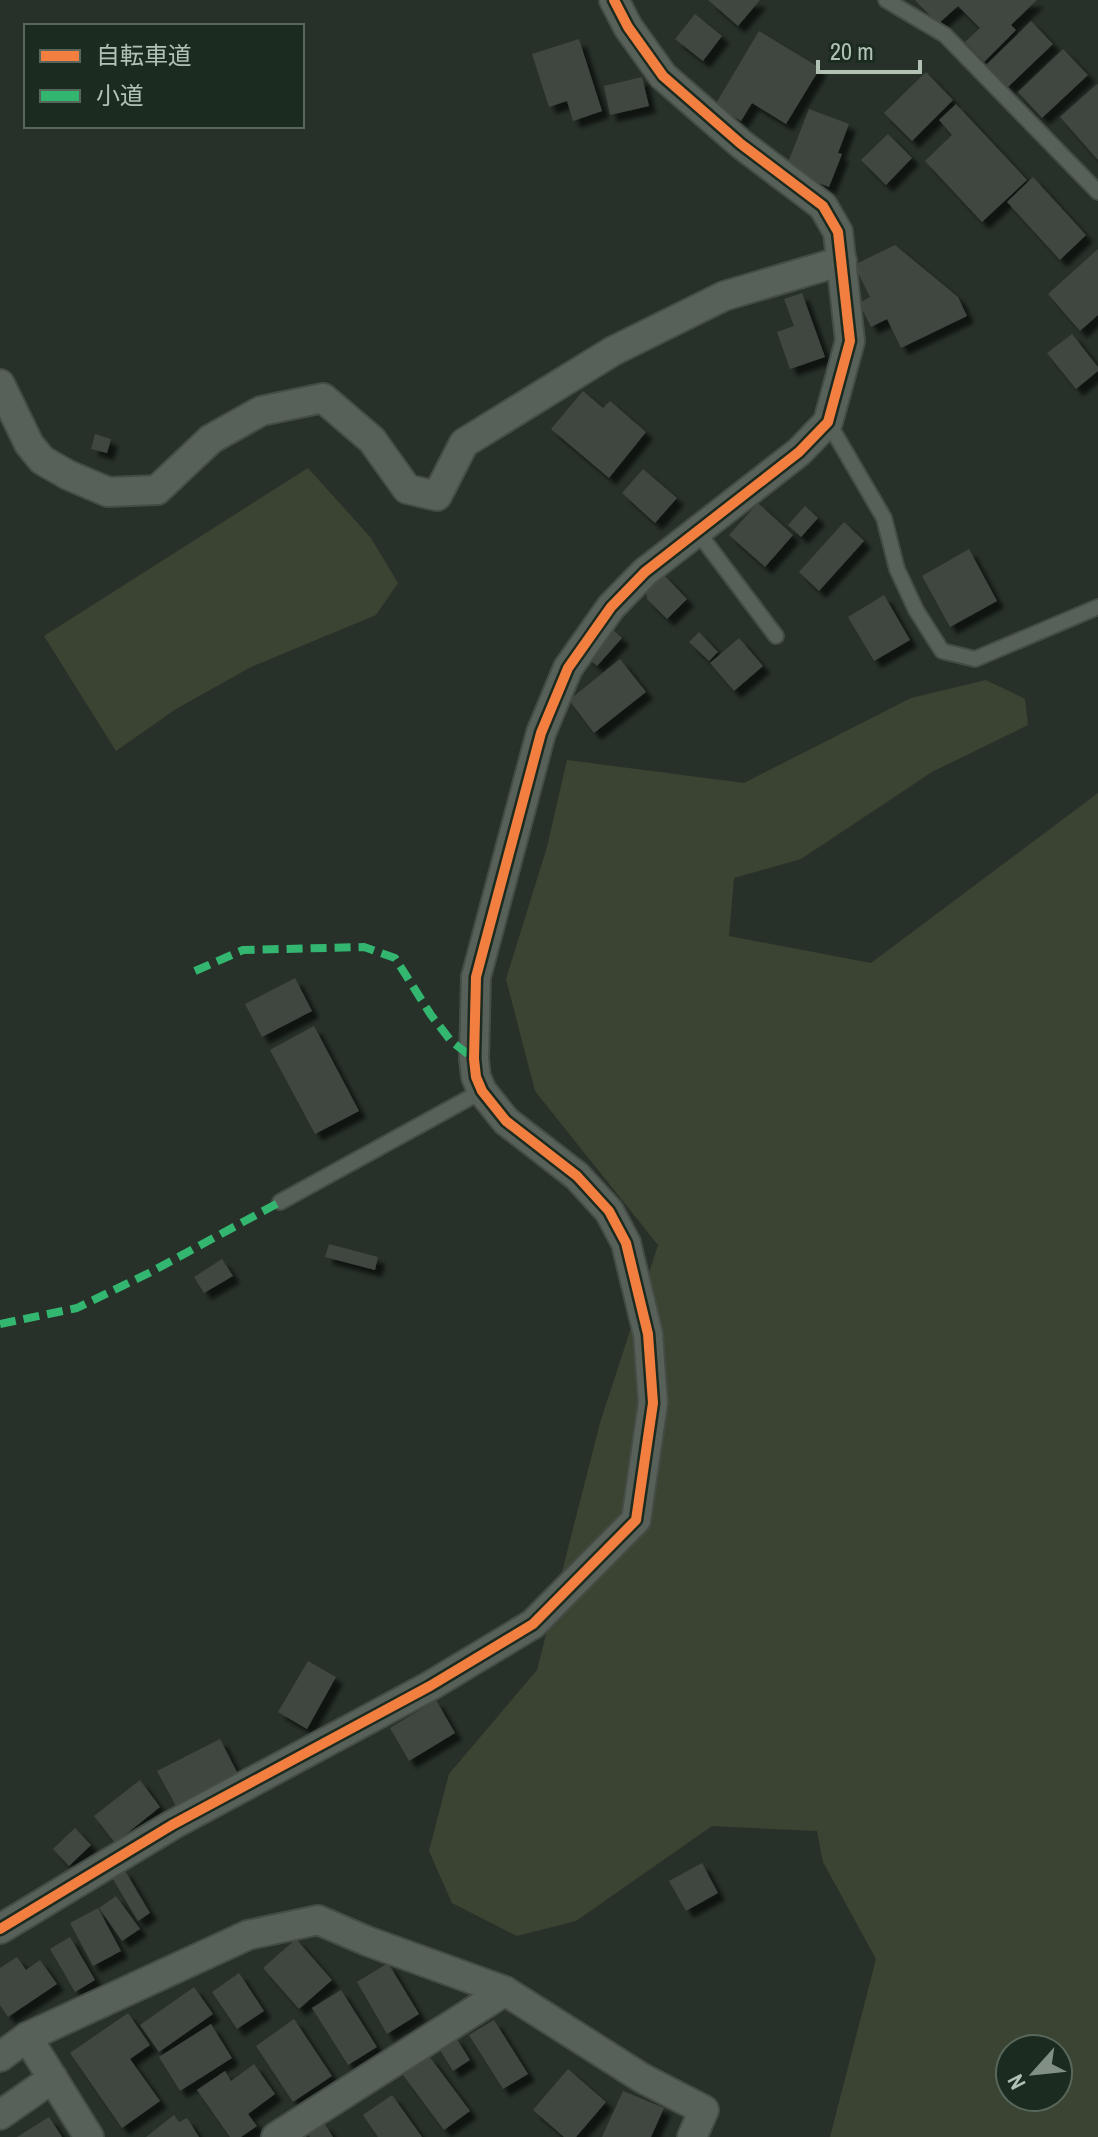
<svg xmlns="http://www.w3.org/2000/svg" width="1098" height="2137" viewBox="0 0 1098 2137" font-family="'Archivo Narrow','Noto Sans JP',sans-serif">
<defs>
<filter id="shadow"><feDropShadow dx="7" dy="7" stdDeviation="2" flood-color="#0009"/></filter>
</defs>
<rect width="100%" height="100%" fill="#273129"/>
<!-- green -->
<g fill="#3b4432" fill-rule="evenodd">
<polygon points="308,468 371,538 398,583 376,615 251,667 176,709 116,751 44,636"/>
<path d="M986,680L1025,699L1028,725L932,772L801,859L734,878L729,936L871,963L1098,793V2137H830L876,1959L823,1862L817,1831L712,1826L576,1921L517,1936L452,1903L429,1851L449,1774L537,1670L600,1423L658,1245L535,1091L506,979L547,847L567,760L744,783L911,698ZM1010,2049H1058V2097H1010Z"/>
</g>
<!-- building -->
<g fill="#3f4740" filter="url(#shadow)">
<polygon points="708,0 760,0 738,26"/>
<polygon points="915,0 1037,0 1011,25 1016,30 984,62 965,42 980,28 958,6 938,24"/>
<polygon points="695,14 722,36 703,61 675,39"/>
<polygon points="1031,21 1053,44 1008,87 986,65"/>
<polygon points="759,31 820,68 786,124 752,103 741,121 715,105"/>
<polygon points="579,39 602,111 573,121 567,101 549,107 532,54"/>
<polygon points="1063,49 1088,75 1042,118 1018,92"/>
<polygon points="926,72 953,100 912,141 884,113"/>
<polygon points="642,77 649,106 610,115 604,86"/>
<polygon points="1097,84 1098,85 1098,160 1060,117"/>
<polygon points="956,104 1027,180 982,222 925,161 952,135 939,120"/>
<polygon points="809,109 849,124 838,153 842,154 829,187 785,170"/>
<polygon points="888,134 912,158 886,185 861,160"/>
<polygon points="1033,177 1086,235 1060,260 1007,202"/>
<polygon points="895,245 958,297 967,316 901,348 887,319 871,327 859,303 870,297 854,265"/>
<polygon points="1098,249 1098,315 1080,331 1048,294"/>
<polygon points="802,293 825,357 790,369 777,332 794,326 784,299"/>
<polygon points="1072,334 1098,367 1098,371 1076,389 1047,353"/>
<polygon points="583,391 603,408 610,401 646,432 609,478 551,429"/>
<polygon points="95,434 111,439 107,453 91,449"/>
<polygon points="643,469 677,498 655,523 622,493"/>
<polygon points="758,503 793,535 765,567 729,535"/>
<polygon points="805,506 818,518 801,537 788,525"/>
<polygon points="844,522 864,541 819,591 799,572"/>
<polygon points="969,549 997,601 950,627 922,576"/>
<polygon points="662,573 687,599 667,619 647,599 646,589"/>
<polygon points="884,595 910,640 874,661 848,617"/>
<polygon points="612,629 622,638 597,666 587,657"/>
<polygon points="699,632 718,652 709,661 689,642"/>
<polygon points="739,638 763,666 734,691 710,663"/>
<polygon points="620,659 646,692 594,733 569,700"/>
<polygon points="295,978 312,1011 262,1037 245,1004"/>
<polygon points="314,1026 359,1111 315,1134 270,1050"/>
<polygon points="329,1244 378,1257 375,1270 325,1257"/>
<polygon points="222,1259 233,1276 204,1293 194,1277"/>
<polygon points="308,1661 336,1677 307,1729 278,1712"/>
<polygon points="436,1700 455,1733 409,1761 390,1728"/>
<polygon points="220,1739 238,1774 176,1806 157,1771"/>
<polygon points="140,1780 160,1807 115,1843 94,1816"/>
<polygon points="75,1828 91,1845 69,1866 53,1849"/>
<polygon points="702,1863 718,1893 686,1911 669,1881"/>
<polygon points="124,1869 150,1913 138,1921 111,1876"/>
<polygon points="116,1896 140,1929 122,1941 99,1908"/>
<polygon points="98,1908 121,1951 93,1966 70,1923"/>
<polygon points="70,1937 95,1980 75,1992 50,1949"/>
<polygon points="296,1939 332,1980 299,2009 263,1968"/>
<polygon points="17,1957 26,1970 40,1960 57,1984 8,2017 0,2005 0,1968"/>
<polygon points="388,1963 419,2014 387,2034 357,1982"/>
<polygon points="239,1973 264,2011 237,2029 212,1992"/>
<polygon points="194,1987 213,2014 159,2052 140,2025"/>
<polygon points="341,1990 377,2047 348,2065 312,2008"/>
<polygon points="128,2013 150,2045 130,2059 160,2101 122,2128 70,2053"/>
<polygon points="294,2019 332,2076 293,2102 256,2046"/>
<polygon points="494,2020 528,2074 503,2089 469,2035"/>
<polygon points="211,2024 232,2058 180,2091 159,2057"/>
<polygon points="455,2036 470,2060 453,2071 438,2047"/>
<polygon points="429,2056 470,2111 444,2130 403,2075"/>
<polygon points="254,2064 275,2094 248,2114 257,2126 241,2137 230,2137 197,2090 225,2071 231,2081"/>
<polygon points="568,2069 606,2102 576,2137 564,2137 533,2110"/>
<polygon points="623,2091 664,2108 651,2137 602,2137"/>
<polygon points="392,2095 422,2137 378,2137 363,2115"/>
<polygon points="174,2115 179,2122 187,2118 199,2137 146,2137"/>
<polygon points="49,2117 62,2137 17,2137"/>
<polygon points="324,2123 333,2137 310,2137 308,2133"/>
</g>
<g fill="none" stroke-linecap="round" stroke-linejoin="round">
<defs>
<g id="lane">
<polyline points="886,0 945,35 1098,192"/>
<polyline points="828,422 884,518 897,569 916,610 942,651 975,659 1098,607"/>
<polyline points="697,531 776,636"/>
<polyline points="280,1202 482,1091"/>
</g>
<g id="street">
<polyline points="0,384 29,444 42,460 68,475 108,492 157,490 211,439 261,411 323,398 372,440 407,489 437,496 464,443 613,351 724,296 842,261"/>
<polyline points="0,1929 172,1825 430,1686 533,1624 636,1520 653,1403 648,1334 626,1243 609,1211 577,1176 506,1121 482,1091 476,1077 474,1059 476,977 541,733 568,668 611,607 645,572 799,452 828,422 850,341 838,232 823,206 741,144 663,76 628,27 614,0"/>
<polyline points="27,2037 89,2137"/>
<polyline points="0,2057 27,2037 248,1935 318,1920 367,1941 505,1991 642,2078 704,2110 692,2137"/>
<polyline points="0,2115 53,2078"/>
<polyline points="276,2137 505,1991"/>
</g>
</defs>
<!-- lane casing -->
<use href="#lane" stroke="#444c46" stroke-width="18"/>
<!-- street casing -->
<use href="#street" stroke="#444c46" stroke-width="32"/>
<!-- lane -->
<use href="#lane" stroke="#576059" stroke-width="14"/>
<!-- street -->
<use href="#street" stroke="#576059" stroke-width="28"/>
<!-- quiet -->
<g stroke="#33b770" stroke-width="8" stroke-dasharray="16 8" stroke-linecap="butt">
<polyline points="195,971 243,950 364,947 395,958 431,1015 451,1041 474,1059"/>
<polyline points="0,1324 77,1308 149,1273 280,1202"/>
</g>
<defs>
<polyline id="cycleway" points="0,1929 172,1825 430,1686 533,1624 636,1520 653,1403 648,1334 626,1243 609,1211 577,1176 506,1121 482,1091 476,1077 474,1059 476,977 541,733 568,668 611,607 645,572 799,452 828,422 850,341 838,232 823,206 741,144 663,76 628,27 614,0"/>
</defs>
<!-- cycleway casing -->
<use href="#cycleway" stroke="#1c2b1f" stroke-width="15"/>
<!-- cycleway -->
<use href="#cycleway" stroke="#f27e40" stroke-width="10"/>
</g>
<!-- legend -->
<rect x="24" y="24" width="280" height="104" fill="#1c2b1f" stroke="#58675b" stroke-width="2"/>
<rect x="40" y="50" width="40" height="12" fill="#f27e40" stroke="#58675b" stroke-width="2"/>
<text x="96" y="64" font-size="24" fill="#b1c2b5">自転車道</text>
<rect x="40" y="90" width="40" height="12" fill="#33b770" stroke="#58675b" stroke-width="2"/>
<text x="96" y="104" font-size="24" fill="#b1c2b5">小道</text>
<!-- north arrow -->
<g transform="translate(1034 2073) rotate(243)"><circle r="38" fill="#1c2b1f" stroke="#58675b" stroke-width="2"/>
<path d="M0-6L14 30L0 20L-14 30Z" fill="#818f84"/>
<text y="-12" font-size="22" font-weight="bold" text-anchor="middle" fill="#b1c2b5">N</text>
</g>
<!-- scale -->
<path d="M818 60v12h102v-12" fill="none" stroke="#b1c2b5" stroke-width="4"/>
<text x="830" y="60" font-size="24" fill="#b1c2b5" stroke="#1c2b1f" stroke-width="6" paint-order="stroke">20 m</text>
</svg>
